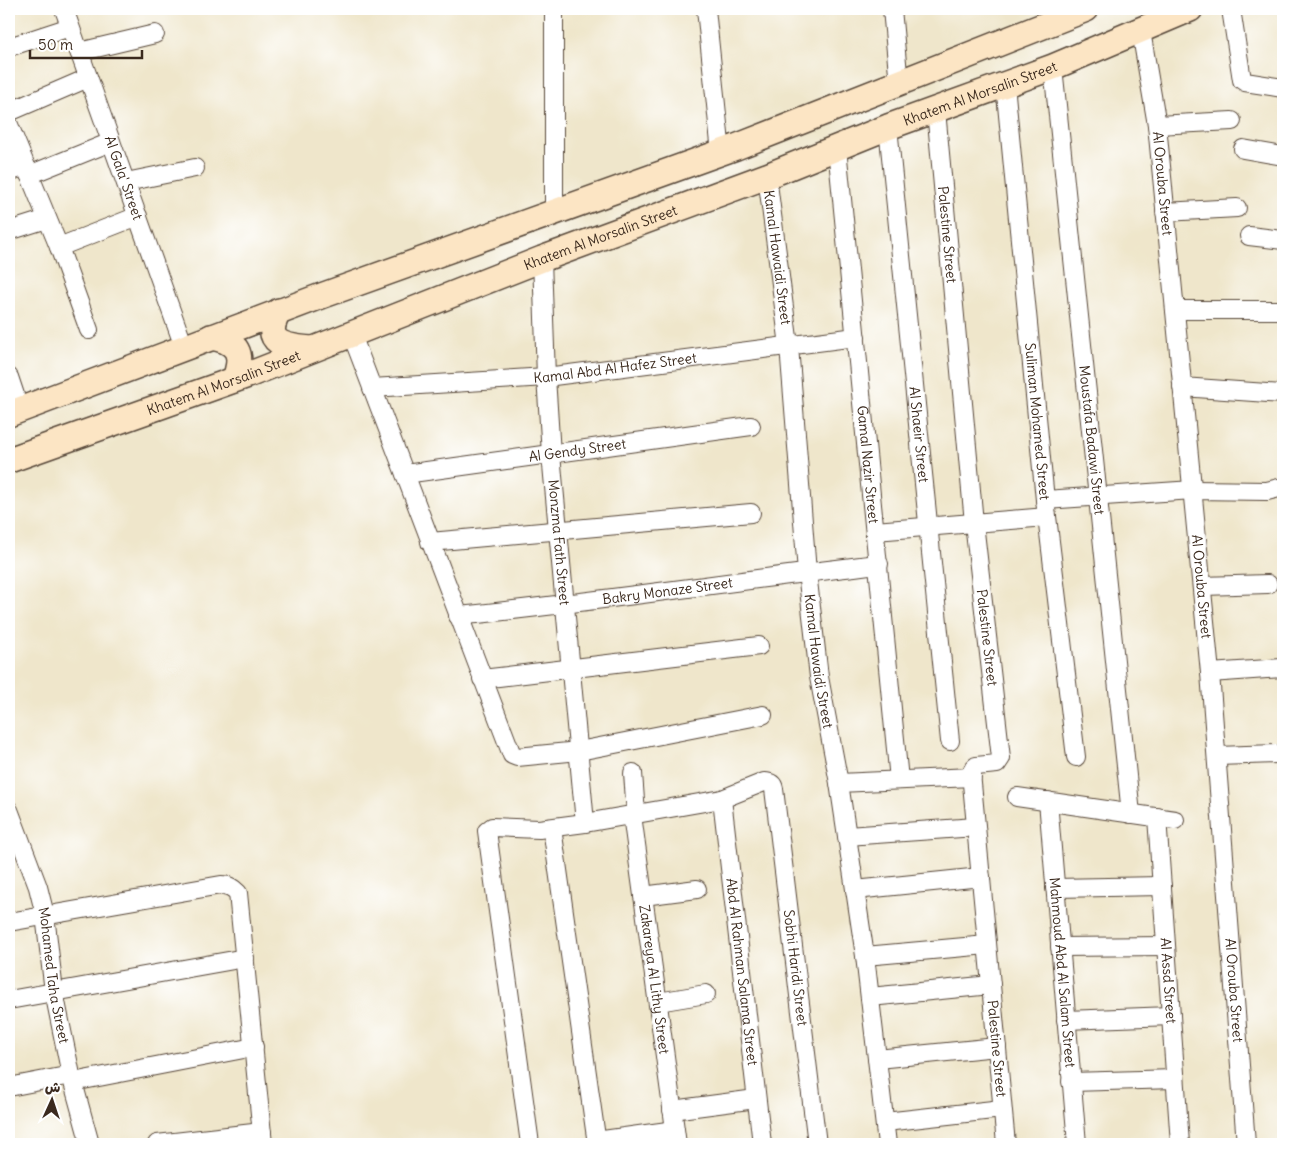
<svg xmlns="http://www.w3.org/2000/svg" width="1292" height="1153" viewBox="0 0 1292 1153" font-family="Delius,'Playpen Sans Arabic',sans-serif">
<rect width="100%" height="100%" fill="#fff"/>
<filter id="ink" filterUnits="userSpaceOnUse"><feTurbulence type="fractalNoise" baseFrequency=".02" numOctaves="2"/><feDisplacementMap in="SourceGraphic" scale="10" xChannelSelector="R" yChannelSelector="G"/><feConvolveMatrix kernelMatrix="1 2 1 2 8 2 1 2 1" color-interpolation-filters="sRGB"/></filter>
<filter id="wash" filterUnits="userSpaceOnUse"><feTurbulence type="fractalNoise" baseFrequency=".0096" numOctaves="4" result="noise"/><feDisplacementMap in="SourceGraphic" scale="20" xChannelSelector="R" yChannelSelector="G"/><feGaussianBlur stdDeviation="1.12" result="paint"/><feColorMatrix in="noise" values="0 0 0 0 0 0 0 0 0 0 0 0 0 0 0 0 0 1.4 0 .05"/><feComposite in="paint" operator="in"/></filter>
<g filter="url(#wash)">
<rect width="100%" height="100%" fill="#efe6cb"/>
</g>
<g filter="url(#ink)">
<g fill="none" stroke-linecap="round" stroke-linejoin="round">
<defs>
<g id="street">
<path id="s1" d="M64,9L184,347"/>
<polyline points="554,9 554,211"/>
<polyline points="706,9 721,153"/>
<polyline points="892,9 899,84"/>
<polyline points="1231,9 1242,80 1245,82 1283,88"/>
<path id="s2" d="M1141,31L1157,125L1210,673L1246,1144"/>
<polyline points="9,47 70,27"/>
<polyline points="79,52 155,34"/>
<path id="s3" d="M1053,67L1131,814"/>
<path id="s4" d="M1005,84L1045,500L1076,757"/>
<path id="s5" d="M936,110L974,523L1001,758L997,764L976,766L974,768L971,773L1006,1144"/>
<polyline points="9,112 88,78"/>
<polyline points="9,125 59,247 89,330"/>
<polyline points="1157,125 1232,121"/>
<path id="s6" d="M888,127L950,741"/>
<path id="s7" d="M837,148L899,780"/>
<polyline points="1243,149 1283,156"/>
<polyline points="9,172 25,166"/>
<polyline points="29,175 111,142"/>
<path id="s8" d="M767,176L789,346L807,572L819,677L839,783L865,956L887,1144"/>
<polyline points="126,182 195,168"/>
<polyline points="1165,212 1237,208"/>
<polyline points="9,231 47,219"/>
<polyline points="1249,236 1283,240"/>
<polyline points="59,247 138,216"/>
<path id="s9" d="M542,259L546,377L551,454L585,823"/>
<polyline points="1175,310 1283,310"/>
<polyline points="352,335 512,755 517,757 579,751 763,715"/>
<polyline points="9,377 15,395"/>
<polyline points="1182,387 1283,394"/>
<path id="s10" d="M372,388L546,377L856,337"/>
<path id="s11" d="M405,474L751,426"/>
<polyline points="1045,500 1193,490 1267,491 1283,487"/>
<polyline points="875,531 1047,517"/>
<polyline points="430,542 751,513"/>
<polyline points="1202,586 1268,584"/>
<path id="s12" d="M458,616C599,602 738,580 879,564"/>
<polyline points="1210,673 1282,668"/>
<polyline points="482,679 759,646"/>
<polyline points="1217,756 1276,754"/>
<polyline points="633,773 636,814"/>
<polyline points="839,783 972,777"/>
<polyline points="1017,797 1175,820"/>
<path id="s13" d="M722,799L762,1144"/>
<path id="s14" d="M1048,801L1077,1144"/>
<path id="s15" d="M9,810L38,887L45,915L54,992L71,1075L90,1144"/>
<path id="s16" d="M632,815L677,1144"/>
<path id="s17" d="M1157,817L1180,1144"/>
<polyline points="552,828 597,1144"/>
<polyline points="847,836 976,827"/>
<polyline points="1055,888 1162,886"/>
<polyline points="855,890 981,877"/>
<polyline points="643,896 697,889"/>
<path d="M9,922L221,885C229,885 233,888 238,893L263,1144"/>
<polyline points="1060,947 1166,946"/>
<polyline points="865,956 987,945"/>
<polyline points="870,997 991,985"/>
<polyline points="9,1000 245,958"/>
<polyline points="658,1002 706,994"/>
<polyline points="1066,1020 1171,1016"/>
<polyline points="877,1059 997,1047"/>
<polyline points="73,1082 254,1047"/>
<polyline points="1071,1082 1175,1079"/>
<polyline points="9,1087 71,1075"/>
<polyline points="672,1110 756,1099"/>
<polyline points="885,1122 1002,1109"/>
<polyline points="596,1141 675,1130"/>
<polyline points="157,1144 262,1132"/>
<path id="s18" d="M530,1144L487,831L492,827L539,829L585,823L722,799L764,782C770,782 773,783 774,789L817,1144"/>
</g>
<g id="secondary">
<path d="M279,311C260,344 286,347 312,349"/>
<path d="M211,337C238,342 244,353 235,379"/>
<polyline points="9,414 324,295 736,147 1086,9"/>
<path id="s19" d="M9,460L248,375L542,259L767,176L888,127L1053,67L1190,9"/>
</g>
</defs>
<!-- street casing -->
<use href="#street" stroke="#564638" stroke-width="20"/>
<!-- secondary casing -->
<use href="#secondary" stroke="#564638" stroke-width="28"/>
<!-- street -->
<use href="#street" stroke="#fff" stroke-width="18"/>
<!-- secondary -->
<use href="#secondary" stroke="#fce5c4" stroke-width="25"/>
</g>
</g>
<g text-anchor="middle" stroke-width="5" stroke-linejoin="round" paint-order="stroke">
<!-- street labels -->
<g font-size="14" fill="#3b2a1e" stroke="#fff">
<text dy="5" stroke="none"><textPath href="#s19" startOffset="1038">Khatem Al Morsalin Street</textPath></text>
<text dy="5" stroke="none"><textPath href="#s1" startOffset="179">Al Gala' Street</textPath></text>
<text dy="5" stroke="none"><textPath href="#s2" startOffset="154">Al Orouba Street</textPath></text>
<text dy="5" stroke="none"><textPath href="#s5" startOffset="125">Palestine Street</textPath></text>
<text dy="5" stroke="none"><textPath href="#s19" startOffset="632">Khatem Al Morsalin Street</textPath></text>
<text dy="5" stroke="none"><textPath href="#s8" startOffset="82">Kamal Hawaidi Street</textPath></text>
<text dy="5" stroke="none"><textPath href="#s10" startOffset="244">Kamal Abd Al Hafez Street</textPath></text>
<text dy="5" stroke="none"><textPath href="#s19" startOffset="228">Khatem Al Morsalin Street</textPath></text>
<text dy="5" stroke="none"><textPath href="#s4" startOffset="339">Suliman Mohamed Street</textPath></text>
<text dy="5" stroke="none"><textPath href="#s6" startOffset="309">Al Shaeir Street</textPath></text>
<text dy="5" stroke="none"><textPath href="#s3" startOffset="375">Moustafa Badawi Street</textPath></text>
<text dy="5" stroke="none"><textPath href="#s11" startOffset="174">Al Gendy Street</textPath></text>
<text dy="5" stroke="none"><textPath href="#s7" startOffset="318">Gamal Nazir Street</textPath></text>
<text dy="5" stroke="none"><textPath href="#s9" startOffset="284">Monzma Fath Street</textPath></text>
<text dy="5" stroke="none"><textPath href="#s2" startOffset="559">Al Orouba Street</textPath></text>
<text dy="5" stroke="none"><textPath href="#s12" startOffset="211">Bakry Monaze Street</textPath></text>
<text dy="5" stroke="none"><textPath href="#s5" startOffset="530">Palestine Street</textPath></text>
<text dy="5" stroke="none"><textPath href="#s8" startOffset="488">Kamal Hawaidi Street</textPath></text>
<text dy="5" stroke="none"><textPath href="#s18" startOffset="794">Sobhi Haridi Street</textPath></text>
<text dy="5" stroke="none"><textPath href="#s13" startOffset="174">Abd Al Rahman Salama Street</textPath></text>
<text dy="5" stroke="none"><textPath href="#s14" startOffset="172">Mahmoud Abd Al Salam Street</textPath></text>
<text dy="5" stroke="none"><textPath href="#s15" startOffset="172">Mohamed Taha Street</textPath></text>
<text dy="5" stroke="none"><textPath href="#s16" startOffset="166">Zakareya Al Lithy Street</textPath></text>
<text dy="5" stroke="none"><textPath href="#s17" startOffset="164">Al Assd Street</textPath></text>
<text dy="5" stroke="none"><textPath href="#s2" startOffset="964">Al Orouba Street</textPath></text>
<text dy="5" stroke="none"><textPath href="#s5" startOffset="965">Palestine Street</textPath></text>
</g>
</g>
<!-- margin -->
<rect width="1292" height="1153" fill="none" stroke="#fff" stroke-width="30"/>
<!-- north arrow -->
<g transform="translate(52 1100) rotate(3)" stroke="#ffffff" stroke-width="4" paint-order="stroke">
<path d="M0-4L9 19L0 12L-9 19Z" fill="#3b2a1e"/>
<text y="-8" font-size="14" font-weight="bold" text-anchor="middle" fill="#3b2a1e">ش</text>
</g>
<!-- scale -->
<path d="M30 50v8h112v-8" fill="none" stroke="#3b2a1e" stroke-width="2.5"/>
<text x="38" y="50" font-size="15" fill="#3b2a1e" stroke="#ffffff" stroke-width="4" paint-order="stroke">50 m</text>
</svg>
